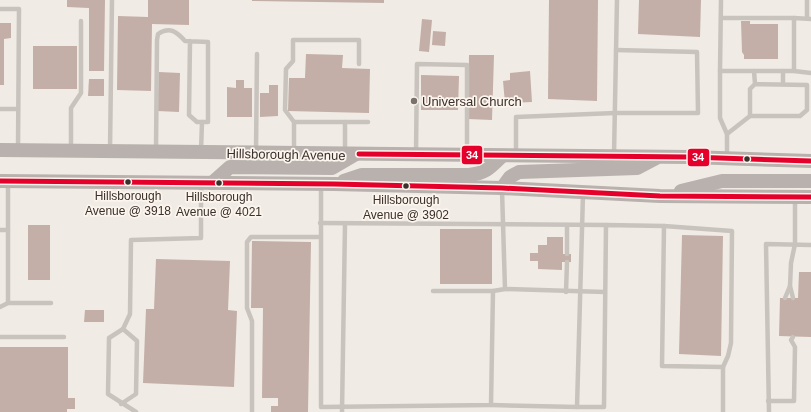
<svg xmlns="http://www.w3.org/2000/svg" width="811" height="412" viewBox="0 0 811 412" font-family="Helvetica,sans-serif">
<rect width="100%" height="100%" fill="#f0ebe5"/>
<!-- building -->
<g fill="#c3afa7">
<polygon points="67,0 105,0 104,71 89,71 89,8 67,7"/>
<polygon points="148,0 189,0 189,25 152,24 151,91 117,90 118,16 148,17"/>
<polygon points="252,0 384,0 384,3 252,1"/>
<polygon points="549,0 598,0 597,101 548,99"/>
<polygon points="639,0 701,0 700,37 638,34"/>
<polygon points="422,19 432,20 429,52 419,51"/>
<polygon points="741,21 750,21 750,24 778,24 778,59 744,59 744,55 742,52"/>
<polygon points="0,23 11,23 11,38 4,39 4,85 0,85"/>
<polygon points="433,31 446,32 445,46 432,45"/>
<rect x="33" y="46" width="44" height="43"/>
<polygon points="306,54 343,55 342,68 370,69 369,113 288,111 289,78 305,78"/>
<polygon points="469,55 494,55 492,120 468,119"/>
<polygon points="530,71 532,102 505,103 503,81 510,80 510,73"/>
<polygon points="159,72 180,73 179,112 157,111"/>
<polygon points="421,75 459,76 458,110 421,110"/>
<polygon points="89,79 104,79 104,96 88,96"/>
<polygon points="236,80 244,80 244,88 252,88 252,117 227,117 227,87 236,88"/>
<polygon points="269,85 278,85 278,116 260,117 260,93 269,93"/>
<rect x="28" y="225" width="22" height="55"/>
<rect x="440" y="229" width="52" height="55"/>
<polygon points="682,235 723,236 721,356 679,354"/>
<polygon points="547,237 563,237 563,254 571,254 571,262 562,262 562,270 538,269 538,261 530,261 530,253 538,253 538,245 547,245"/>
<polygon points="252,241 311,242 308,412 271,412 271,406 278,406 278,398 262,398 263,308 251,308"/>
<polygon points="156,259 230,261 228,310 237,311 234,387 143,383 146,309 154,309"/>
<polygon points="799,272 811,272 811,337 779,336 780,298 798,298"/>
<polygon points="85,310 104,310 104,322 84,322"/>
<polygon points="0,347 68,347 68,398 75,398 75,409 67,409 67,412 0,412"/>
</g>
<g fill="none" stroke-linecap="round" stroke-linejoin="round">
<!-- lane -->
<g stroke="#c9c3be" stroke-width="4.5">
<polyline points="0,9 19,9 18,149"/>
<polyline points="721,18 794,18"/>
<polyline points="807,18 807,0"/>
<polyline points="720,71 721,0"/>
<polyline points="754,71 755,84 750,89 750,116 800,116 807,110 807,85 755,84"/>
<polyline points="794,71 811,73"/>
<polyline points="783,84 783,71"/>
<polyline points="0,109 18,109"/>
<polyline points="294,122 368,122"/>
<polyline points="345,122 345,153"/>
<polyline points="727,134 750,116"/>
<polyline points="71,149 71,108 81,93 81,21"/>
<polyline points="110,150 112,0"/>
<path d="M156,150L157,40L158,34C170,26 177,32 185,41L208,42V122H197L189,115L190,41"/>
<polyline points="201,151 202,122"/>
<polyline points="256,152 257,54"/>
<polyline points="294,152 294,122 285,110 286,69 293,61 293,40 359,40 359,64"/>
<polyline points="416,153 417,64 467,65 467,154"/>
<polyline points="516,153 516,117 615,113 698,113 697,52 616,50"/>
<polyline points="614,155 617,0"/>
<polyline points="727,157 727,134 720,118 720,71 794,71 794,18 811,19"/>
<polyline points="8,183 8,303"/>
<polyline points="321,186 321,407 491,405 493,291 505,289 502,190"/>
<polyline points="583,194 577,407 604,407 606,225 664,226 662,366 723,367 723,412"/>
<polyline points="320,223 606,225"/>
<polyline points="664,226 732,231 731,343 728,356 723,367"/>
<polyline points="0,230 8,230"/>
<polyline points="567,254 567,225"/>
<polyline points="505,289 605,292"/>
<polyline points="433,291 493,291"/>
<polyline points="566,292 567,262"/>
<polyline points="785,298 790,286"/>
<polyline points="793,298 790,286 791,263 795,244 795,199"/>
<polyline points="0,307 8,303 51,303"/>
<polyline points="0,337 64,337"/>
<polyline points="768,401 794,401 795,347 791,340 793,337"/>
<polyline points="121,404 136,394 137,341 123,329"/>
<polyline points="491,405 577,407"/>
<polyline points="136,412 108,394 109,338 123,329 130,314 131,240 201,238 201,185"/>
<polyline points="252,412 252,321 247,308 247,242 251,237 320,237"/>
<polyline points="342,412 345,224"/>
<polyline points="769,412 766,244 811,245"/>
</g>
<!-- primary -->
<g stroke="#b8b1ad" stroke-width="14">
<polyline points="0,150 689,157 811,161"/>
<polyline points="0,181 334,184 502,188 660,196 811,197"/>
<path d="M344,181L362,175H469C486,173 490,168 502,156"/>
<polyline points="212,183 230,167 332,168 356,154"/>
<polyline points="502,188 510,177 519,172 637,168 656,158"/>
<polyline points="681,191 722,181 811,181"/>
</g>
<defs>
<g id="bus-1">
<polyline points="359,154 689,157 811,161"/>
<polyline points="0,181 334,184 502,188 660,196 811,197"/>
</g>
</defs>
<!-- bus-1 casing -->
<use href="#bus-1" stroke="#fbf5ee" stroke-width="8"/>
<!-- bus-1 -->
<use href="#bus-1" stroke="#e4002b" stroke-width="5"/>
</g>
<!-- markers -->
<circle fill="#7a716c" stroke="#fbf5ee" stroke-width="1.5" cx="414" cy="101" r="4"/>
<g fill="#3b302b" stroke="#fbf5ee" stroke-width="1.5">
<circle cx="747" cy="159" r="3.5"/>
<circle cx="128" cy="182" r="3.5"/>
<circle cx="219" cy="183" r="3.5"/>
<circle cx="406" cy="186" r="3.5"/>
</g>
<g text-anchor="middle" stroke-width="3.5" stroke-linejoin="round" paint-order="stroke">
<!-- bus labels -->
<g font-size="12" fill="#3b302b" stroke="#fbf5ee">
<text x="128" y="200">Hillsborough<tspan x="128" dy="15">Avenue @ 3918</tspan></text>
<text x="219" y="201">Hillsborough<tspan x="219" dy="15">Avenue @ 4021</tspan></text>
<text x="406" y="204">Hillsborough<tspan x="406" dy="15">Avenue @ 3902</tspan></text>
</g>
<!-- poi labels -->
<g font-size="13" fill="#3b302b" stroke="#fbf5ee" text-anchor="start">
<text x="422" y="106">Universal Church</text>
</g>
<!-- street labels -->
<g font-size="13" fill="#3b302b" stroke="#fbf5ee">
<text transform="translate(286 154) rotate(1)" y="5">Hillsborough Avenue</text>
</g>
</g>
<g stroke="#fbf5ee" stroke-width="1.5">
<rect x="461" y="145" width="22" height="20" rx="4" fill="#e4002b"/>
<rect x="687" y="148" width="23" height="19" rx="4" fill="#e4002b"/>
</g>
<g font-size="11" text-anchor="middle" font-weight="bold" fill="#fff">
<text x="472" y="159">34</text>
<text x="698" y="161">34</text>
</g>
</svg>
